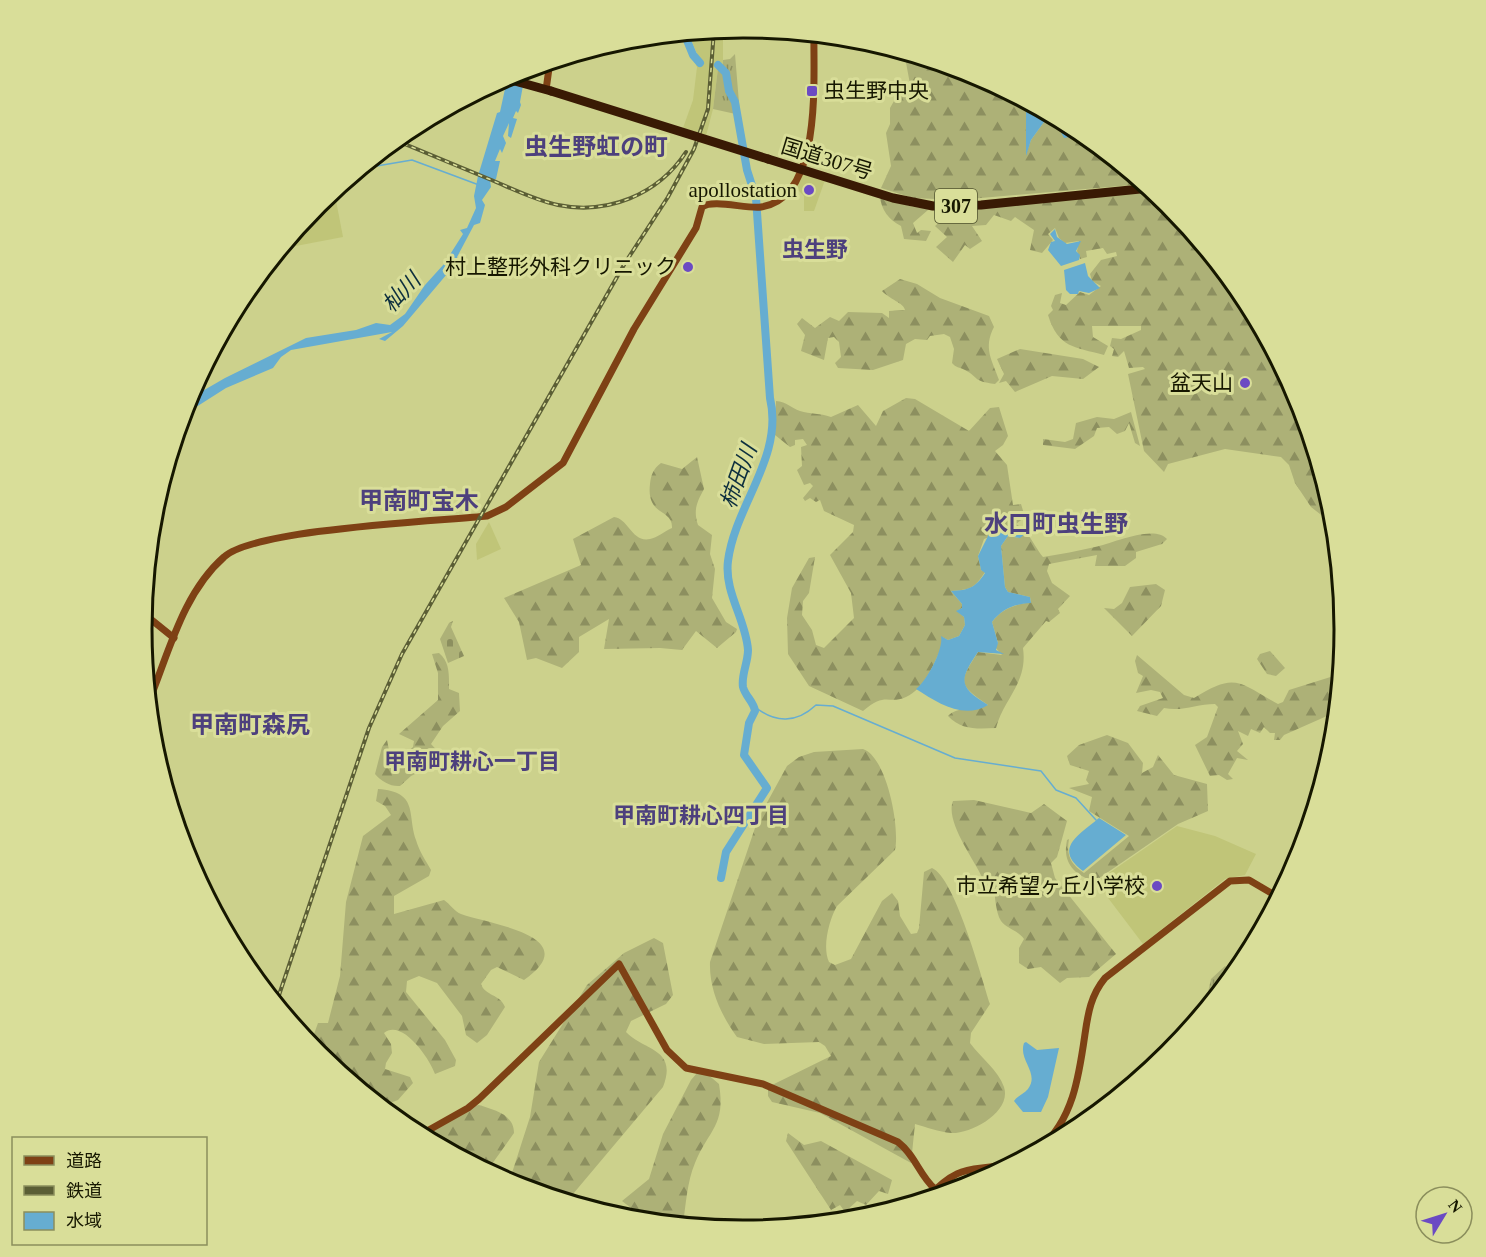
<svg xmlns="http://www.w3.org/2000/svg" width="1486" height="1257" viewBox="0 0 1486 1257" font-family="'Times New Roman','Noto Sans JP',serif">
<defs>
<pattern id="forest-firs" width="22" height="20" patternUnits="userSpaceOnUse" patternTransform="scale(1.5)"><rect width="22" height="20" fill="#adb177"/><path d="M5 1l3.5 6h-7zM16 11l3.5 6h-7z" fill="#8c8f5f"/></pattern>
<pattern id="cemetery-stones" width="16" height="16" patternUnits="userSpaceOnUse" patternTransform="scale(1.5)"><rect width="16" height="16" fill="#adb177"/><path d="M2 7V4a2 2 0 0 1 4 0v3zM10 15v-3a2 2 0 0 1 4 0v3z" fill="#8c8f5f"/></pattern>
<pattern id="park-tufts" width="24" height="20" patternUnits="userSpaceOnUse" patternTransform="scale(1.5)"><rect width="24" height="20" fill="#adb177"/><path d="M3 7l-1-3M5 7V3M7 7l1-3M15 17l-1-3M17 17v-4M19 17l1-3" fill="none" stroke="#8c8f5f"/></pattern>
</defs>
<rect width="100%" height="100%" fill="#ccd18c"/>
<!-- built -->
<g fill="#c0c578">
<polygon points="723,29 723,66 718,68 713,109 706,136 683,128 693,100 697,67 694,61 700,66 700,61 688,32"/>
<polygon points="803,174 825,180 814,211 804,211 804,196 795,187"/>
<polygon points="334,190 343,237 280,249 318,203"/>
<polygon points="489,522 501,549 477,560 476,544"/>
<polygon points="1177,826 1215,836 1256,854 1245,875 1225,879 1143,944 1096,882"/>
</g>
<!-- forest -->
<g fill="url(#forest-firs)">
<polygon points="904,52 973,73 1030,103 1026,105 1026,154 1031,140 1044,122 1055,120 1069,137 1066,122 1077,129 1144,184 958,200 913,198 881,188 891,166 886,133 890,124 890,108 898,94 910,84"/>
<path d="M1153,191L1169,203L1243,295L1299,399L1333,511L1334,525L1311,507L1295,483L1289,465L1281,457L1225,449L1168,464L1164,472L1144,451L1128,374L1145,369L1143,367L1129,368L1124,351L1118,357L1112,356L1114,349L1110,346L1112,338L1121,339L1141,330V326H1092L1093,337L1108,346L1104,355C1075,347 1058,348 1048,315L1053,310L1051,306L1055,295L1062,293L1060,303L1066,305L1080,292L1089,295L1101,286L1092,281L1090,274L1101,260L1117,256L1116,252L1107,254L1103,248L1086,251L1087,257L1080,259L1077,251L1079,241L1065,243L1059,238L1055,228L1048,234L1053,240L1042,253L1030,250L1034,230L1015,217L1011,221L994,215L986,225L972,226L982,241L970,249L965,245L953,262L936,247L947,237L935,226L945,217L941,211L928,210L913,223L917,233L921,230L931,231L926,241L904,239L901,226C889,220 881,210 880,196L913,207L937,209Z"/>
<path d="M900,279L917,284L940,298L989,316L994,327C983,348 992,360 999,380L995,384C972,381 980,378 965,370C959,367 956,368 952,363L954,349L950,337L944,334L930,336L927,340L915,339L906,344L903,360L873,370L838,368L835,363L841,357L839,342L834,337L828,338L824,360L801,351L805,335L797,324L802,318L815,328L830,317L839,321L848,312L882,313L889,318V311L905,310C904,303 889,299 882,291Z"/>
<polygon points="1020,349 1083,359 1099,367 1083,379 1052,376 1015,392 1006,381 999,383 1004,374 997,359"/>
<path d="M906,398L915,399L969,431L990,408L999,407L1008,436L1003,445L995,451L1007,465L1013,505L1021,504L1025,517L1016,524C1031,534 1032,543 1043,557C1061,554 1078,551 1095,547C1111,544 1154,524 1167,539L1162,544L1136,552V558L1125,566H1095L1097,555L1049,564L1047,571L1052,583L1070,596L1058,609L1060,613L1049,622L1046,621L1023,648C1028,683 1004,698 996,728C977,729 961,730 948,716C956,707 975,709 988,705C958,684 958,683 978,652L1002,655L995,647L998,643L992,622C1003,608 1014,605 1031,602L1030,597L1008,592L1005,587L1001,546L1008,536L1020,538L1005,531L984,539L978,556L981,570L985,572C975,588 970,590 951,591L962,604V608L957,611L964,617L965,625L959,636L948,640L942,637L943,644C935,661 925,689 906,697C888,705 886,691 863,711L809,686L788,654L787,618L792,588L809,558L815,557L809,593L803,601L802,615L812,630L816,645L824,648L854,618L851,593L830,555L853,532L854,525L824,511L820,500L816,502L810,498L805,501L803,498L813,486L810,483L804,485L797,470L802,466L801,447L807,445L803,439L795,440V445L790,447L775,435L776,401C787,402 791,408 800,411C810,414 820,413 831,417L858,405L876,426L883,411Z"/>
<polygon points="1131,412 1140,446 1135,443 1129,423 1125,431 1117,434 1109,427 1097,428 1094,436 1075,449 1043,445 1043,439 1065,442 1073,439 1076,423 1097,417 1114,419"/>
<path d="M697,457L704,489C697,502 693,510 698,525L712,535L710,554L715,569L712,598L726,622L737,629L736,632L717,648L696,631L682,650L660,648L604,649L609,619L579,637V652L562,668L536,658L527,660L519,622L504,598L581,565L573,539L614,517C628,518 632,543 650,539C657,538 665,531 672,528C673,508 646,517 650,484C651,475 653,469 661,463L682,469Z"/>
<polygon points="1156,584 1165,590 1161,606 1132,636 1104,608 1114,609 1122,603 1130,587"/>
<polygon points="1270,651 1285,668 1276,676 1267,674 1257,659 1260,654"/>
<path d="M439,653C450,662 449,675 449,689L459,693L460,711L443,726L431,744L445,759L411,776L400,786C391,787 381,781 375,774L382,747L387,740L389,750L397,754L406,753L413,747L414,741L399,734L438,700V673L432,654Z"/>
<path d="M1137,655L1184,695L1194,698C1236,672 1238,682 1278,704L1283,702L1289,690L1340,674L1336,712L1284,735L1280,740H1274L1275,733H1270L1264,727L1260,733L1251,729L1248,736L1238,731L1243,744L1237,751L1248,760L1237,758L1228,774L1233,779L1227,780L1219,775L1210,776L1195,745L1207,737L1218,707L1215,704C1197,704 1182,712 1164,708L1157,716L1137,711L1140,706L1163,698L1160,692L1151,690L1136,693L1143,676L1138,673L1135,661Z"/>
<path d="M1107,735L1128,743L1143,763L1142,773L1153,767L1158,755L1174,775L1207,784L1208,811L1178,824L1095,881C1074,876 1062,862 1067,840L1069,839C1066,856 1071,864 1084,873L1129,836L1089,811L1092,797L1069,788L1089,784L1086,780L1089,771L1070,765L1067,756L1079,745Z"/>
<path d="M863,749C887,757 900,828 895,850L837,906C829,920 822,947 829,962L835,965L851,959L882,901L892,893L898,901L900,916L911,934L917,933L919,928L924,872L932,868C955,878 981,976 990,1004L971,1033L970,1043C981,1058 998,1070 1004,1087C1012,1112 971,1134 951,1133C939,1132 926,1127 915,1124L911,1163L820,1113L772,1102L768,1096V1090L772,1085L831,1056L825,1046L819,1042L764,1044L737,1037C721,1015 709,989 710,962L758,819L787,766L799,757L814,752Z"/>
<path d="M378,789C419,792 407,814 416,840C419,851 426,861 431,870L429,876L394,896V914L444,900C450,904 455,912 461,914C488,924 587,936 524,980L497,967L491,970L481,984C485,996 500,994 505,1007L487,1035L477,1043L466,1035L462,1016L437,983L419,976L407,981L406,992L445,1040L456,1060L455,1066L435,1074C430,1059 402,1018 384,1033L391,1044L392,1053L386,1063L385,1069L410,1077L413,1083L398,1100L382,1106L310,1045L318,1023H328L340,976L346,902L363,836L391,815L385,806L376,801Z"/>
<path d="M974,800L1031,813L1044,804L1067,821L1057,857L1051,863L1055,878L1116,954L1089,977L1067,978L1060,983L1041,967L1028,969L1019,963V948L1024,939C1018,930 1007,929 1001,921C995,912 995,892 993,882L982,877C973,858 945,821 953,801Z"/>
<path d="M654,938L663,943L673,995L666,1004L631,1021L626,1032C644,1051 678,1048 663,1087L573,1194C557,1203 532,1190 516,1185L511,1176L530,1117L539,1062L587,985L624,953Z"/>
<path d="M705,1072L719,1084C726,1126 709,1129 695,1163C687,1182 686,1204 683,1224L648,1221L622,1201L649,1179L663,1134L691,1080L697,1073Z"/>
<path d="M479,1105C494,1110 514,1114 514,1133L487,1171L418,1134L471,1106Z"/>
<polygon points="788,1133 804,1145 821,1141 892,1180 888,1194 879,1191 866,1205 857,1201 845,1212 840,1205 831,1210 786,1141"/>
</g>
<!-- cemetery -->
<polygon fill="url(#cemetery-stones)" points="453,621 451,627 464,656 448,663 440,639 449,623"/>
<!-- park -->
<g fill="url(#park-tufts)">
<polygon points="735,54 740,115 713,109 718,68 723,65 723,60 730,59"/>
<polygon points="1225,966 1234,974 1204,1010 1211,979"/>
</g>
<!-- water -->
<g fill="#66add1">
<polygon points="526,69 520,102 521,105 518,113 516,111 513,118 517,119 511,138 508,136 509,123 503,136 506,143 502,153 500,149 495,161 500,161 496,179 490,180 491,187 482,200 485,205 480,223 474,225 457,257 458,261 403,326 385,341 379,339 392,332 291,350 281,357 273,368 226,388 182,416 187,400 225,378 306,338 356,330 376,323 390,325 405,314 425,285 444,264 463,234 460,230 467,228 476,208 474,196 478,176 497,113 500,112 508,75"/>
<polygon points="1030,103 1066,122 1069,137 1064,138 1055,121 1044,122 1031,140 1026,156 1026,105"/>
<polygon points="1055,229 1057,237 1067,244 1081,241 1076,251 1080,255 1079,260 1061,266 1048,250 1051,242 1055,241 1050,234"/>
<polygon points="1085,263 1088,276 1100,288 1089,293 1079,291 1078,294 1070,294 1066,290 1064,270"/>
<path d="M995,522L1005,531L1014,526L1027,532L1020,538L1008,536L1001,546L1005,587L1008,592L1030,597L1031,603C1014,604 1002,609 992,622L998,643L996,650L1004,654L978,652C959,680 958,687 988,705C963,720 938,703 916,689C926,682 944,649 941,636L948,640L959,636L965,625L964,617L956,611L962,608V604L951,591C969,590 975,588 985,573L981,570L978,556Z"/>
<path d="M1099,818L1126,835L1083,871C1053,848 1079,835 1099,818Z"/>
<path d="M1026,1042L1037,1050L1059,1048L1048,1097L1041,1112H1023L1014,1101C1017,1096 1024,1094 1028,1089C1040,1073 1018,1060 1024,1043Z"/>
</g>
<g fill="none" stroke-linecap="round" stroke-linejoin="round">
<!-- stream -->
<g stroke="#66add1" stroke-width="1.5">
<polyline points="359,169 412,160 479,185"/>
<path d="M754,706C775,724 797,723 816,705L833,706L955,758L1041,771L1056,790L1076,798L1096,820"/>
</g>
<!-- river -->
<g stroke="#66add1" stroke-width="8">
<polyline points="684,33 693,55 700,63"/>
<path d="M718,65L726,73L729,91L735,102L747,170L756,198L770,398C784,457 735,505 728,561C724,592 746,620 748,650C748,663 741,675 743,687C745,696 754,702 755,711L749,723L744,755L767,788L726,852L721,878"/>
</g>
<!-- secondary -->
<g stroke="#7e4115" stroke-width="7">
<polyline points="546,90 550,61"/>
<polyline points="143,613 174,638"/>
<path d="M149,701C169,652 183,593 224,557C254,529 438,521 487,516L506,507L563,463L634,329L696,228L702,207C713,199 746,209 761,207C823,198 813,79 814,34"/>
<path d="M420,1135L468,1108L479,1099L619,964L667,1050L686,1068L763,1084L898,1142C916,1156 919,1175 935,1189"/>
<path d="M1040,1148C1073,1120 1079,1076 1085,1034C1088,1013 1091,995 1105,978L1230,881L1249,880L1278,897"/>
<path d="M927,1198C965,1157 974,1176 1019,1160"/>
</g>
<!-- highway -->
<g stroke="#391a04" stroke-width="9">
<polyline points="504,78 551,91"/>
<polyline points="768,159 893,198 933,206 981,205 1150,188"/>
</g>
<defs>
<g id="rail">
<path d="M395,140C426,153 457,166 489,179C511,188 534,200 558,205C607,215 658,195 686,152"/>
<polyline points="276,1004 369,728 402,654 625,263 668,197 694,149 708,109 714,30"/>
</g>
</defs>
<!-- rail casing -->
<use href="#rail" stroke="#5b5e35" stroke-width="4"/>
<!-- rail -->
<use href="#rail" stroke="#d9de99" stroke-width="1.5" stroke-dasharray="4.5" stroke-linecap="butt"/>
<!-- highway-bridge -->
<polyline stroke="#391a04" stroke-width="9" points="551,91 768,159"/>
</g>
<!-- markers -->
<g fill="#6b4ac3" stroke="#d9de99" stroke-width="2">
<rect x="806" y="85" width="12" height="12" rx="3"/>
<circle cx="809" cy="190" r="6"/>
<circle cx="688" cy="267" r="6"/>
<circle cx="1245" cy="383" r="6"/>
<circle cx="1157" cy="886" r="6"/>
</g>
<g text-anchor="middle" stroke-width="6" stroke-linejoin="round" paint-order="stroke">
<!-- shield labels -->
<rect fill="#d9de99" stroke="#50532e" stroke-width="1.5" x="935" y="189" width="42" height="34" rx="4.5"/>
<g font-size="20" font-weight="bold" fill="#161700">
<text x="956" y="213">307</text>
</g>
<!-- poi labels -->
<g font-size="21" fill="#161700" stroke="#d9de99" text-anchor="end">
<text x="824" y="98" text-anchor="start">虫生野中央</text>
<text x="797" y="197">apollostation</text>
<text x="676" y="274">村上整形外科クリニック</text>
<text x="1233" y="390">盆天山</text>
<text x="1145" y="893">市立希望ヶ丘小学校</text>
</g>
<!-- street labels -->
<g font-size="21" fill="#161700" stroke="#d9de99">
<text transform="translate(827 159) rotate(17)" y="7">国道307号</text>
</g>
<!-- neighbourhood labels -->
<g font-size="22" font-weight="bold" fill="#4d407d" stroke="#d9de99">
<text x="815" y="257">虫生野</text>
<text x="472" y="769">甲南町耕心一丁目</text>
<text x="701" y="823">甲南町耕心四丁目</text>
</g>
<!-- water labels -->
<g font-size="22" font-style="italic" fill="#0d2f3e" stroke="#d9de99">
<text transform="translate(401 292) rotate(-47)" y="8">杣川</text>
<text transform="translate(738 476) rotate(-70)" y="8">柿田川</text>
</g>
<!-- quarter labels -->
<g font-size="24" font-weight="bold" fill="#4d407d" stroke="#d9de99">
<text x="596" y="155">虫生野虹の町</text>
<text x="419" y="509">甲南町宝木</text>
<text x="1056" y="532">水口町虫生野</text>
<text x="250" y="733">甲南町森尻</text>
</g>
</g>
<!-- crop -->
<path d="M0 0H1486V1257H0ZM152 629a591 591 0 1 1 1182 0a591 591 0 1 1-1182 0Z" fill="#d9de99" fill-rule="evenodd"/>
<path fill="none" stroke="#161700" stroke-width="3" d="M152 629a591 591 0 1 1 1182 0a591 591 0 1 1-1182 0Z"/>
<!-- legend -->
<rect x="12" y="1137" width="195" height="108" fill="#d9de99" stroke="#8b8e5c" stroke-width="1.5"/>
<rect x="24" y="1156" width="30" height="9" fill="#7e4115" stroke="#8b8e5c" stroke-width="1.5"/>
<text x="66" y="1167" font-size="18" fill="#161700">道路</text>
<rect x="24" y="1186" width="30" height="9" fill="#5b5e35" stroke="#8b8e5c" stroke-width="1.5"/>
<text x="66" y="1197" font-size="18" fill="#161700">鉄道</text>
<rect x="24" y="1212" width="30" height="18" fill="#66add1" stroke="#8b8e5c" stroke-width="1.5"/>
<text x="66" y="1227" font-size="18" fill="#161700">水域</text>
<!-- north arrow -->
<g transform="translate(1444 1215) rotate(52)"><circle r="28" fill="#d9de99" stroke="#8b8e5c" stroke-width="1.5"/>
<path d="M0-4.5L10 22L0 15L-10 22Z" fill="#6b4ac3"/>
<text y="-9" font-size="16" font-weight="bold" text-anchor="middle" fill="#161700">N</text>
</g>
</svg>
